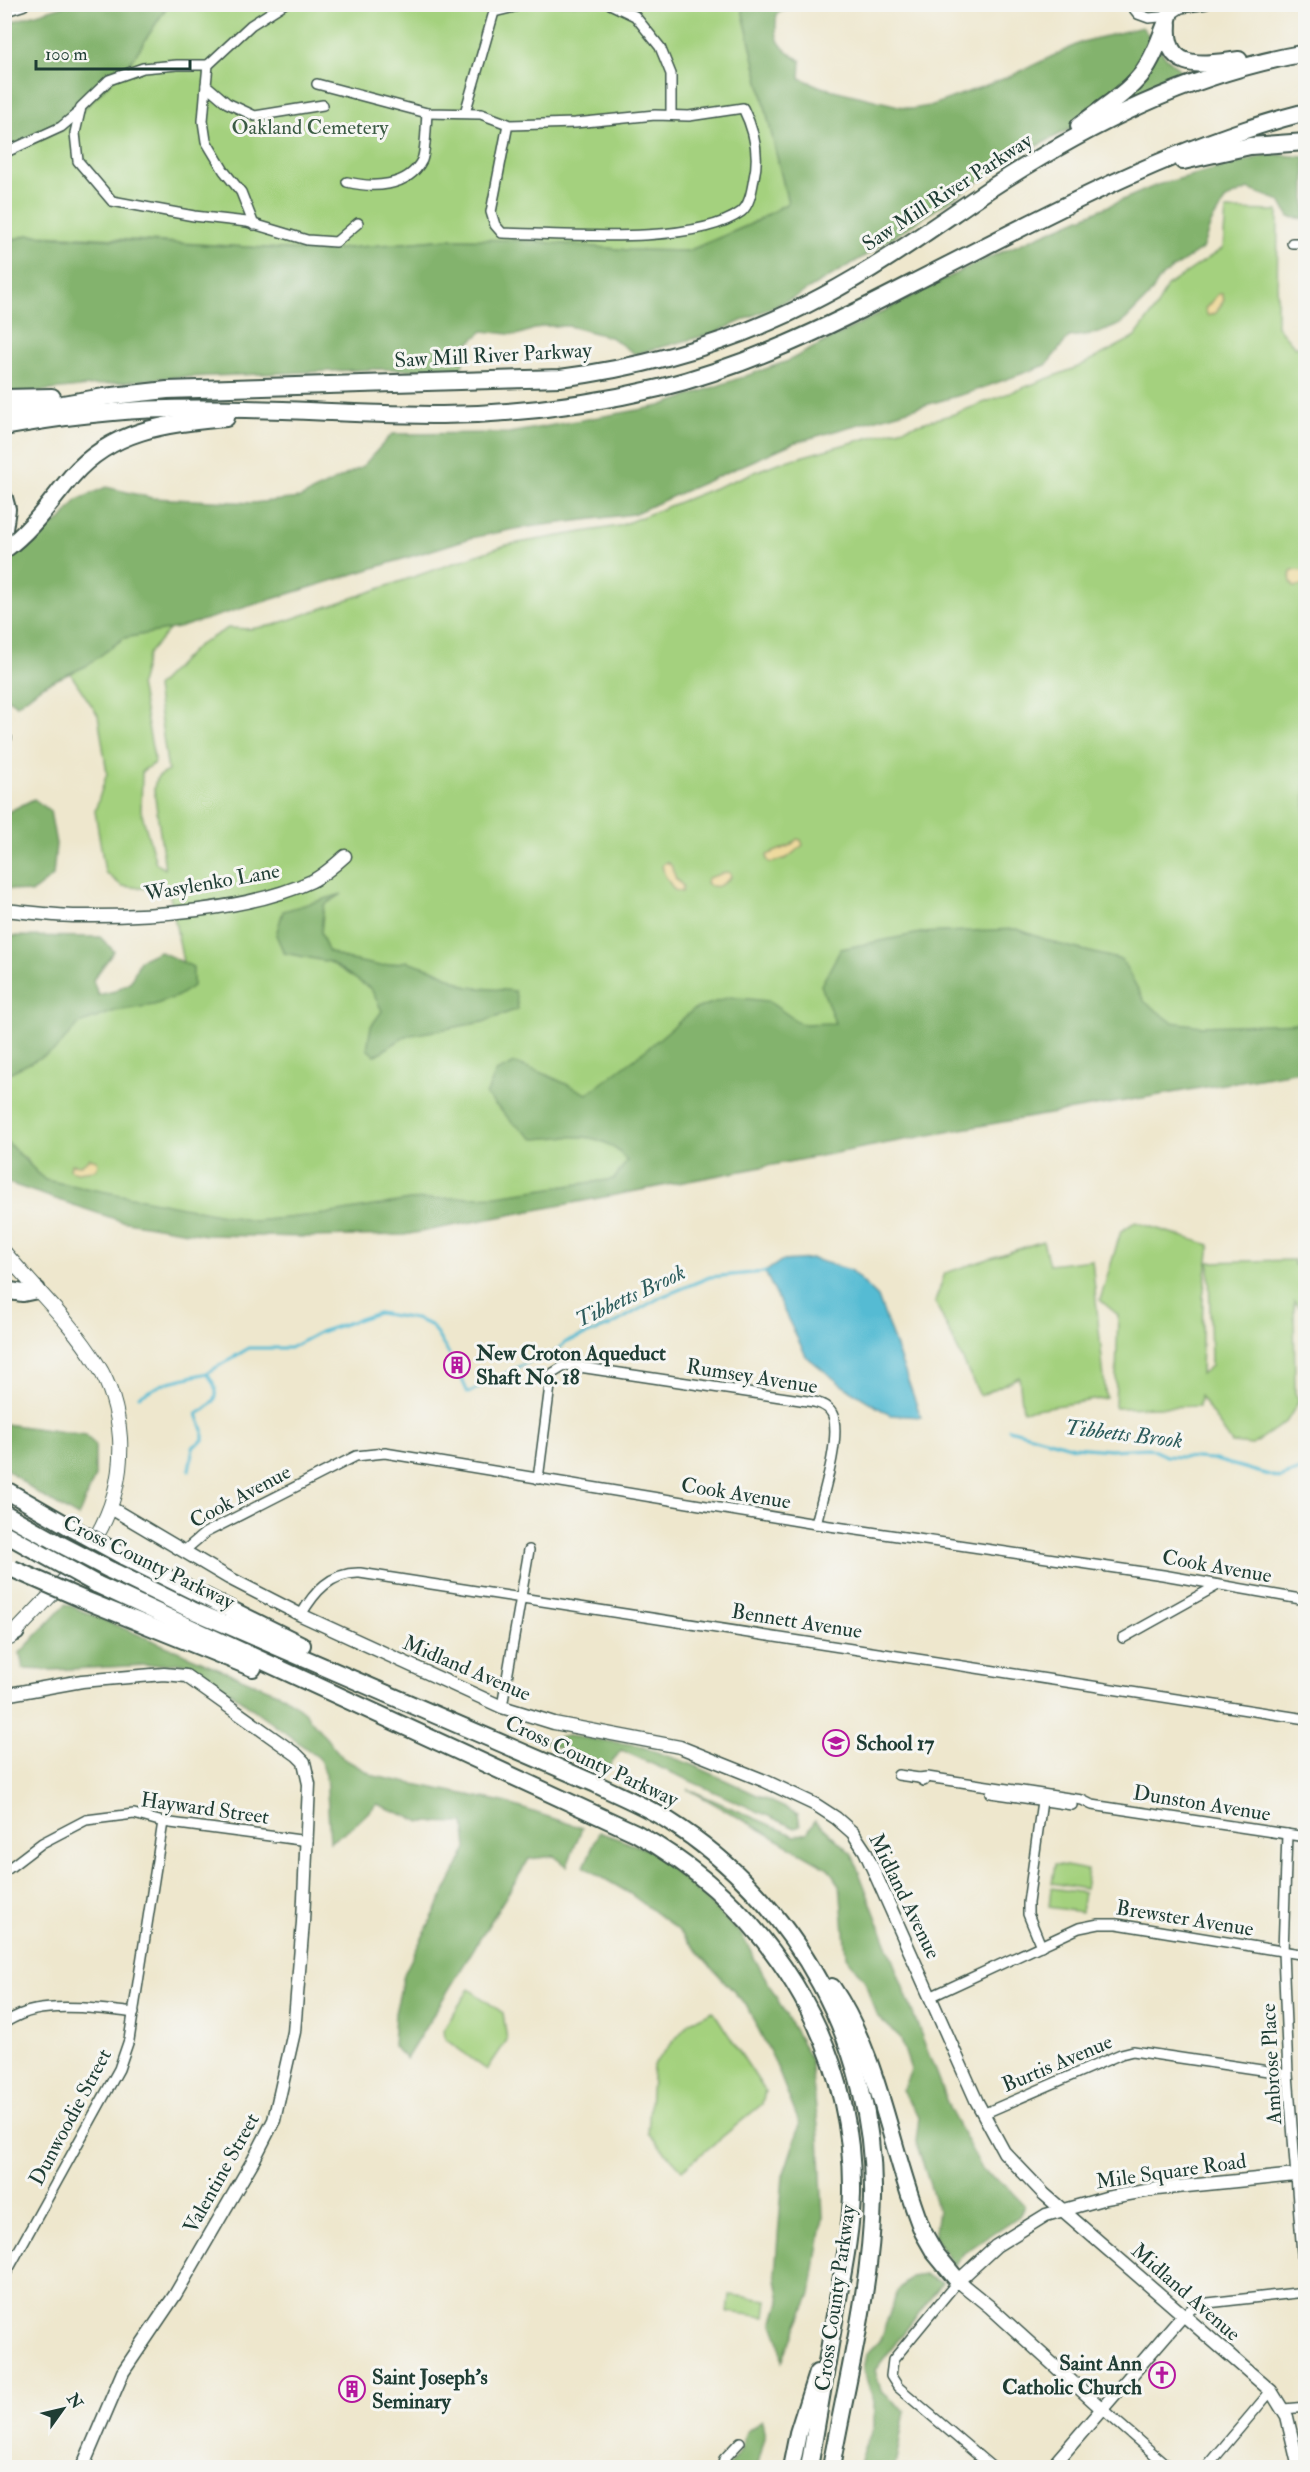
<svg xmlns="http://www.w3.org/2000/svg" width="1310" height="2472" viewBox="0 0 1310 2472" font-family="'IM FELL Double Pica',serif">
<rect width="100%" height="100%" fill="#f6f6f2"/>
<filter id="ink" filterUnits="userSpaceOnUse"><feTurbulence type="fractalNoise" baseFrequency=".0167" numOctaves="2"/><feDisplacementMap in="SourceGraphic" scale="12" xChannelSelector="R" yChannelSelector="G"/><feConvolveMatrix kernelMatrix="1 2 1 2 8 2 1 2 1" color-interpolation-filters="sRGB"/></filter>
<filter id="wash" filterUnits="userSpaceOnUse"><feTurbulence type="fractalNoise" baseFrequency=".008" numOctaves="4" result="noise"/><feDisplacementMap in="SourceGraphic" scale="24" xChannelSelector="R" yChannelSelector="G"/><feGaussianBlur stdDeviation="1.35" result="paint"/><feColorMatrix in="noise" values="0 0 0 0 0 0 0 0 0 0 0 0 0 0 0 0 0 1.4 0 .05"/><feComposite in="paint" operator="in"/></filter>
<g filter="url(#wash)">
<rect width="100%" height="100%" fill="#eee7cd"/>
<!-- green -->
<g fill="#a4d17e" stroke="#628759" stroke-width="1.5">
<polygon points="168,5 741,5 788,203 749,225 688,251 628,250 520,240 448,239 316,251 66,236 28,235 5,242 4,156 131,62"/>
<path d="M1226,210L1278,211L1277,326L1295,347L1306,344L1305,1062L581,1192L244,1226L42,1185L26,1158L5,1147V1045L187,982L169,891L122,886L105,872L95,811L107,773L98,715L70,673L86,666L124,638L170,629L148,654L140,684L155,763L142,771L141,811L156,863L165,869L154,790C155,778 157,776 168,771L156,687L197,646L228,628L250,629L274,625L506,545L619,526L775,464L954,414L1078,367L1135,337L1156,308L1167,286L1223,248Z"/>
<polygon points="1135,1222 1210,1245 1203,1298 1201,1374 1211,1366 1209,1262 1294,1260 1294,1265 1305,1257 1305,1314 1294,1301 1295,1393 1299,1401 1287,1421 1252,1445 1232,1443 1200,1396 1199,1406 1115,1408 1118,1315 1100,1300 1121,1231"/>
<polygon points="1043,1241 1049,1265 1092,1260 1106,1398 1023,1411 1019,1377 980,1396 935,1302 945,1273"/>
<polygon points="1055,1864 1088,1870 1085,1889 1052,1883"/>
<polygon points="1051,1888 1084,1893 1081,1912 1049,1907"/>
<polygon points="469,1989 503,2013 507,2040 487,2070 445,2039 444,2029"/>
<polygon points="713,2011 765,2091 762,2104 682,2170 648,2133 653,2065 690,2022"/>
<polygon points="730,2295 767,2300 765,2317 728,2312"/>
</g>
<!-- forest -->
<g fill="#83b36d" stroke="#517850" stroke-width="1.5">
<polygon points="66,5 168,5 131,62 64,129 5,156 4,24"/>
<path d="M741,5H791L777,14C773,40 779,48 801,61L800,78L821,87L911,109L930,106L1011,76L1082,42L1142,27L1166,57L1182,72L1019,155L863,257L795,297L715,333L635,354L610,337L569,326H543L517,335L483,331L468,344L461,371L379,369L164,378L5,395V242L28,235L316,251L448,239L520,240L628,250L688,251L749,225L788,203Z"/>
<polygon points="1270,154 1305,157 1305,219 1289,217 1280,201 1248,189 1226,199 1211,223 1202,249 1162,276 1148,297 1121,324 1099,333 1069,337 1046,365 971,392 793,443 633,514 520,528 471,538 178,628 124,638 86,666 42,686 17,705 5,697 4,554 61,520 77,500 106,487 152,498 253,503 300,498 362,467 392,434 509,433 660,406 788,361 976,263 1157,185"/>
<polygon points="34,799 50,811 56,844 53,876 31,893 5,888 4,814"/>
<polygon points="342,894 324,905 321,933 328,951 346,959 381,966 407,961 435,970 468,987 515,991 518,1009 483,1022 406,1036 375,1056 367,1049 371,1026 382,1011 371,989 330,962 284,953 276,935 283,911"/>
<path d="M1017,929L1058,944L1122,960L1145,1002L1172,1022L1201,1026L1305,1023V1070L962,1129L404,1235L307,1237L206,1235L121,1221L5,1182V1140L45,1180L254,1221L326,1214L409,1200L496,1196L614,1179L627,1161C603,1129 569,1137 534,1139L512,1122L486,1095L496,1072L515,1063L547,1075L587,1094L647,1049L693,1010L729,997L768,1001L801,1024L835,1023L821,985L841,949L920,933Z"/>
<polygon points="5,936 100,937 114,951 93,980 98,995 115,991 131,981 140,960 159,951 193,967 193,986 178,996 154,1005 115,1011 79,1024 54,1051 5,1075"/>
<polygon points="5,1424 86,1435 95,1445 95,1476 78,1517 40,1495 5,1468"/>
<polygon points="66,1604 284,1696 304,1712 343,1758 374,1776 503,1802 582,1828 567,1866 554,1856 529,1859 406,2059 393,2046 395,2013 404,1974 467,1848 464,1823 421,1822 377,1804 357,1823 330,1842 326,1774 319,1758 210,1677 185,1663 52,1670 23,1669 20,1653"/>
<polygon points="568,1736 637,1745 693,1765 798,1814 800,1826 795,1828 621,1750 608,1768 541,1740"/>
<polygon points="688,1789 795,1836 807,1833 815,1820 852,1854 950,2110 983,2171 1006,2186 1024,2205 1019,2216 964,2253 954,2266 934,2237 938,2210 916,2142 919,2117 902,2091 911,2070 900,2037 876,2015 865,1981 846,1956 840,1885 828,1868"/>
<polygon points="599,1832 651,1851 697,1891 741,1934 810,2058 819,2135 823,2218 811,2294 782,2361 780,2343 773,2324 780,2301 775,2273 783,2176 800,2125 774,2060 746,2005 677,1929 629,1893 584,1867"/>
<polygon points="925,2275 942,2283 875,2370 881,2391 905,2411 895,2466 859,2467 861,2456 874,2426 874,2402 863,2369 866,2354 880,2340 898,2290 911,2277"/>
<polygon points="762,2420 765,2438 757,2467 727,2468 740,2451 746,2432"/>
</g>
<!-- sand -->
<g fill="#eeda9e" stroke="#868c69" stroke-width="1.5">
<polygon points="1218,294 1222,294 1224,300 1216,313 1208,316 1205,309"/>
<path d="M1292,570L1305,571V585L1294,587C1290,583 1289,575 1292,570Z"/>
<polygon points="797,839 801,840 803,845 787,858 771,863 767,860 767,855 791,845"/>
<polygon points="666,862 671,865 676,879 683,886 682,892 674,890 664,874 662,865"/>
<path d="M727,872L730,873L731,877C724,884 715,891 706,883L708,878Z"/>
<polygon points="90,1158 97,1160 98,1165 95,1170 77,1172 70,1170 71,1164 81,1165"/>
</g>
<!-- water -->
<polygon fill="#55bbd3" stroke="#3a7c84" stroke-width="1.5" points="813,1259 850,1270 878,1297 921,1417 890,1415 843,1386 806,1356 765,1272 781,1261"/>
<g fill="none" stroke-linecap="round" stroke-linejoin="round">
<!-- stream -->
<g stroke="#55bbd3" stroke-width="3">
<polyline points="460,1375 468,1393 538,1357 554,1353 566,1342 610,1326 661,1297 710,1277 765,1272"/>
<polyline points="139,1396 165,1383 207,1373 249,1348 290,1348 320,1332 378,1313 415,1319 431,1325 449,1354"/>
<polyline points="1009,1429 1074,1447 1110,1450 1149,1448 1166,1456 1212,1459 1280,1478 1306,1468"/>
<path d="M189,1470L193,1447L203,1440V1430L197,1414C219,1402 222,1394 207,1373"/>
</g>
</g>
</g>
<g filter="url(#ink)">
<g fill="none" stroke-linecap="round" stroke-linejoin="round">
<defs>
<g id="street">
<polyline points="284,4 251,25 208,65 206,85 227,103 255,116 323,105"/>
<polyline points="610,4 635,16 660,47 671,74 671,115"/>
<polyline points="1130,4 1138,14 1149,18 1169,16 1181,8 1207,4"/>
<polyline points="208,65 177,65 143,68 109,80 81,107 75,133 78,161 112,201 194,216 247,222 307,240 336,242 358,223"/>
<path d="M317,84L427,113L481,114L508,124L510,125L575,123L655,115L689,116L743,108C754,130 760,153 754,178C752,189 750,205 741,212C695,246 560,234 502,233L495,225L491,212L508,124"/>
<polyline points="206,85 203,121 206,141 224,171 241,192 254,225"/>
<polyline points="465,113 494,12 526,4"/>
<polyline points="4,153 61,127 80,111"/>
<path d="M347,182C372,188 408,188 422,160C426,150 426,124 427,113"/>
<polyline points="1292,243 1306,243"/>
<polyline points="4,739 7,738"/>
<path d="M538,1479L551,1378L553,1373L566,1365L814,1402C824,1404 833,1410 834,1420C839,1446 822,1497 816,1524"/>
<polyline points="184,1551 205,1533 356,1456 385,1453 816,1524 1163,1575 1306,1600"/>
<path d="M301,1615C314,1592 331,1572 360,1573L1306,1719"/>
<polyline points="1123,1638 1218,1585"/>
<polyline points="502,1707 529,1550"/>
<polyline points="898,1775 919,1778 924,1781"/>
<polyline points="919,1778 927,1777 1082,1800 1092,1805 1306,1837"/>
<polyline points="991,1793 1072,1805"/>
<polyline points="4,1872 42,1843 86,1820 134,1814 163,1822 308,1841"/>
<polyline points="1041,1946 1028,1914 1028,1903 1042,1801"/>
<polyline points="930,1997 1079,1928 1099,1924 1117,1924 1306,1955"/>
<path d="M4,2023C14,2017 24,2012 35,2010C63,2004 105,2009 134,2013"/>
<polyline points="983,2114 1121,2054 1133,2051 1288,2074"/>
<polyline points="4,2277 119,2069 129,2040 163,1822"/>
<polyline points="958,2281 893,2360 891,2376 898,2387 993,2468"/>
<polyline points="1183,2315 1199,2304 1305,2292 1288,2074 1283,1952 1287,1834"/>
<polyline points="1101,2408 1170,2468"/>
<polyline points="1284,2409 1306,2407"/>
<polyline points="722,2468 724,2459 740,2442"/>
<polyline points="1206,2468 1271,2391"/>
</g>
<g id="secondary">
<polyline points="4,10 23,4"/>
<path d="M4,910C29,912 53,916 78,916C148,917 248,911 312,881C324,875 335,865 345,856"/>
<polyline points="111,1508 229,1578 301,1615 502,1707 554,1723 680,1747 765,1781 816,1805 836,1818 853,1833 865,1851 977,2102 1004,2152 1044,2194 1271,2391 1287,2417 1299,2468"/>
<polyline points="4,1695 82,1681 164,1674 186,1676 297,1755 304,1762 309,1784 303,1922 294,2032 274,2120 254,2159 175,2295 123,2372 82,2468"/>
<polyline points="1101,2408 990,2307 958,2281 996,2246 1046,2215 1106,2198 1157,2189 1306,2174"/>
<polyline points="1051,2468 1183,2315"/>
</g>
<path id="primary" d="M4,1252C35,1289 72,1323 97,1364C111,1386 118,1412 120,1438C125,1529 67,1577 10,1638"/>
<g id="highway">
<path d="M1168,23C1164,74 1205,64 1239,60"/>
<path d="M1079,126C1099,110 1124,96 1141,75C1154,58 1161,36 1169,16"/>
<polyline points="1183,161 1250,146 1306,142"/>
<polyline points="4,398 52,397"/>
<path d="M4,414L104,397L167,390L560,378C652,366 741,340 823,296C882,265 936,225 991,188C1088,125 1191,73 1306,53"/>
<path d="M4,427C58,417 113,410 168,409C259,406 350,415 442,415C514,414 588,405 659,388C748,366 830,326 911,284C1040,219 1165,148 1306,112"/>
<polyline points="4,498 7,509 4,529"/>
<path d="M4,550C33,529 50,502 72,476C114,428 168,424 226,418"/>
<polyline points="4,1290 23,1293 37,1290"/>
<polyline points="4,1489 70,1527"/>
<polyline points="4,1513 56,1542"/>
<polyline points="4,1533 40,1553"/>
<polyline points="123,1556 302,1645"/>
<path d="M110,1570L192,1610L596,1784C620,1796 646,1806 669,1821C797,1902 876,2047 873,2199C871,2289 847,2379 831,2468"/>
<path d="M96,1584L636,1833C768,1907 854,2041 852,2193C851,2235 842,2275 835,2315C826,2366 818,2417 809,2468"/>
<polyline points="82,1599 253,1668"/>
<polyline points="4,1637 16,1632"/>
<path d="M832,1987C881,2060 890,2151 923,2232L935,2253L958,2281"/>
<polyline points="791,2468 798,2433 817,2373"/>
</g>
</defs>
<!-- street casing -->
<use href="#street" stroke="#3e564b" stroke-width="12"/>
<!-- secondary casing -->
<use href="#secondary" stroke="#3e564b" stroke-width="15"/>
<!-- primary casing -->
<use href="#primary" stroke="#3e564b" stroke-width="16"/>
<!-- highway casing -->
<use href="#highway" stroke="#3e564b" stroke-width="20"/>
<!-- street -->
<use href="#street" stroke="#fff" stroke-width="9"/>
<!-- secondary -->
<use href="#secondary" stroke="#fff" stroke-width="12"/>
<!-- primary -->
<use href="#primary" stroke="#fff" stroke-width="14"/>
<!-- highway -->
<use href="#highway" stroke="#fff" stroke-width="16"/>
<defs>
<g id="highway-bridge">
<polyline points="70,1527 123,1556"/>
<polyline points="56,1542 110,1570"/>
<polyline points="40,1553 96,1584"/>
<polyline points="13,1569 82,1599"/>
</g>
</defs>
<!-- highway-bridge casing -->
<use href="#highway-bridge" stroke="#3e564b" stroke-width="20" stroke-linecap="butt"/>
<!-- highway-bridge -->
<use href="#highway-bridge" stroke="#fff" stroke-width="16"/>
</g>
</g>
<!-- icons -->
<defs>
<symbol id="building-ring" viewBox="-11 -11 22 22"><circle r="9.5" fill="#f6f6f2" stroke="#b5179e" stroke-width="1.5"/><path d="M-4-6H4V6H1V3H-1V6H-4ZM-2.5-4.3h1.7v1.8h-1.7ZM.8-4.3h1.7v1.8H.8ZM-2.5-1h1.7V.8h-1.7ZM.8-1h1.7V.8H.8Z" fill="#b5179e"/></symbol>
<symbol id="school-ring" viewBox="-11 -11 22 22"><circle r="9.5" fill="#f6f6f2" stroke="#b5179e" stroke-width="1.5"/><path d="M0-5L7-2L0 1L-7-2ZM-4 1L0 2.5L4 1V4Q0 6-4 4Z" fill="#b5179e"/></symbol>
<symbol id="church-ring" viewBox="-11 -11 22 22"><circle r="9.5" fill="#f6f6f2" stroke="#b5179e" stroke-width="1.5"/><path d="M-1.2-6h2.4v3.5h3.3v2.4h-3.3V6h-2.4V-.1h-3.3v-2.4h3.3Z" fill="#b5179e"/></symbol>
</defs>
<g fill-rule="evenodd">
<use href="#building-ring" x="442" y="1350" width="30" height="30"/>
<use href="#school-ring" x="821" y="1728" width="30" height="30"/>
<use href="#church-ring" x="1147" y="2360" width="30" height="30"/>
<use href="#building-ring" x="337" y="2374" width="30" height="30"/>
</g>
<g text-anchor="middle" stroke-width="6" stroke-linejoin="round" paint-order="stroke">
<!-- park labels -->
<g font-size="21" fill="#3a5b43" stroke="#f6f6f2">
<text x="310" y="134">Oakland Cemetery</text>
</g>
<!-- street labels -->
<g font-size="21" fill="#1f3d34" stroke="#f6f6f2">
<text transform="translate(947 192) rotate(-33)" y="7">Saw Mill River Parkway</text>
<text transform="translate(493 355) rotate(-3)" y="7">Saw Mill River Parkway</text>
<text transform="translate(212 882) rotate(-10)" y="7">Wasylenko Lane</text>
<text transform="translate(752 1376) rotate(9)" y="7">Rumsey Avenue</text>
<text transform="translate(736 1493) rotate(9)" y="7">Cook Avenue</text>
<text transform="translate(240 1496) rotate(-28)" y="7">Cook Avenue</text>
<text transform="translate(149 1562) rotate(26)" y="7">Cross County Parkway</text>
<text transform="translate(1217 1566) rotate(10)" y="7">Cook Avenue</text>
<text transform="translate(797 1621) rotate(9)" y="7">Bennett Avenue</text>
<text transform="translate(467 1668) rotate(23)" y="7">Midland Avenue</text>
<text transform="translate(592 1761) rotate(25)" y="7">Cross County Parkway</text>
<text transform="translate(1202 1803) rotate(9)" y="7">Dunston Avenue</text>
<text transform="translate(205 1808) rotate(8)" y="7">Hayward Street</text>
<text transform="translate(905 1896) rotate(64)" y="7">Midland Avenue</text>
<text transform="translate(1185 1918) rotate(9)" y="7">Brewster Avenue</text>
<text transform="translate(1057 2063) rotate(-23)" y="7">Burtis Avenue</text>
<text transform="translate(1271 2064) rotate(-93)" y="7">Ambrose Place</text>
<text transform="translate(70 2117) rotate(-62)" y="7">Dunwoodie Street</text>
<text transform="translate(1171 2171) rotate(-8)" y="7">Mile Square Road</text>
<text transform="translate(221 2173) rotate(-61)" y="7">Valentine Street</text>
<text transform="translate(1186 2292) rotate(41)" y="7">Midland Avenue</text>
<text transform="translate(835 2298) rotate(-82)" y="7">Cross County Parkway</text>
</g>
<!-- poi labels -->
<g font-size="21" font-weight="bold" fill="#1f3d34" stroke="#f6f6f2" text-anchor="start">
<text x="476" y="1360">New Croton Aqueduct<tspan x="476" dy="24">Shaft No. 18</tspan></text>
<text x="856" y="1750">School 17</text>
<text x="1142" y="2370" text-anchor="end">Saint Ann<tspan x="1142" dy="24">Catholic Church</tspan></text>
<text x="372" y="2384">Saint Joseph's<tspan x="372" dy="24">Seminary</tspan></text>
</g>
<!-- water labels -->
<g font-size="22" font-style="italic" fill="#2c5c5c" stroke="#f6f6f2">
<text transform="translate(630 1295) rotate(-25)" y="8">Tibbetts Brook</text>
<text transform="translate(1124 1433) rotate(7)" y="8">Tibbetts Brook</text>
</g>
</g>
<!-- margin -->
<rect width="1310" height="2472" fill="none" stroke="#f6f6f2" stroke-width="24"/>
<!-- north arrow -->
<g transform="translate(63 2409) rotate(56)" stroke="#f6f6f2" stroke-width="4.5" paint-order="stroke">
<path d="M0-4.5L10 22L0 15L-10 22Z" fill="#1f3d34"/>
<text y="-9" font-size="16" font-weight="bold" text-anchor="middle" fill="#1f3d34">N</text>
</g>
<!-- scale -->
<path d="M36 60v9h154v-9" fill="none" stroke="#1f3d34" stroke-width="3"/>
<text x="45" y="60" font-size="18" fill="#1f3d34" stroke="#f6f6f2" stroke-width="4.5" paint-order="stroke">100 m</text>
</svg>
